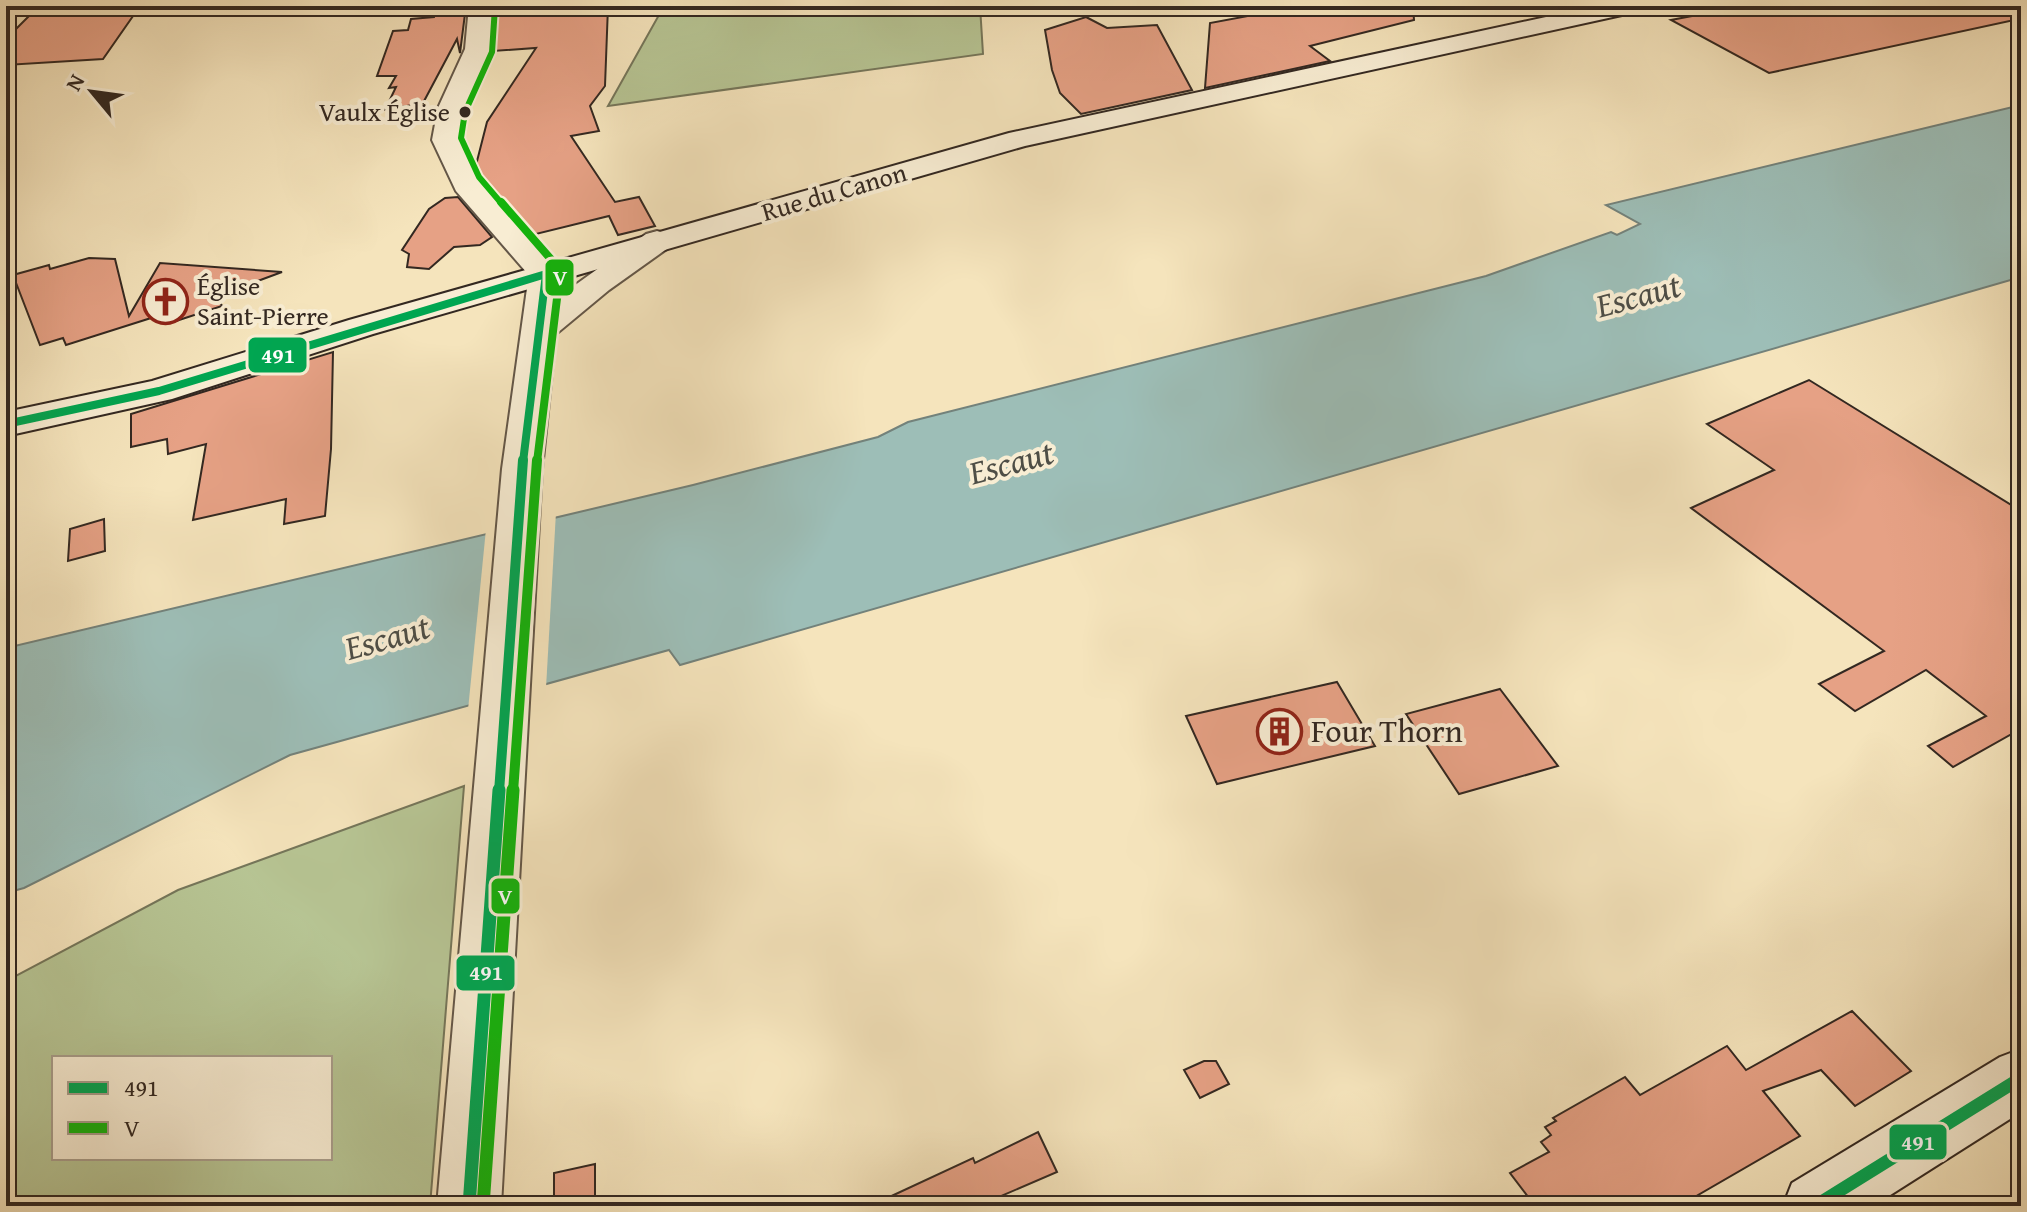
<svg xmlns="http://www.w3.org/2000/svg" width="2027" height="1212" viewBox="0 0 2027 1212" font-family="'Gentium Book Plus',serif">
<rect width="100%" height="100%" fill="#f5e4bc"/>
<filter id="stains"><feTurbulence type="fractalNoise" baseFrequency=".0025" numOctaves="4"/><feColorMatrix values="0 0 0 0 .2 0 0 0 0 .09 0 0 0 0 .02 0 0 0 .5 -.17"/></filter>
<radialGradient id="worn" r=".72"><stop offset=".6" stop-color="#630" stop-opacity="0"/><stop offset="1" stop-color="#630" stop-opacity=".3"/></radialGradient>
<!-- green -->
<g fill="#b7c594" stroke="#75765a" stroke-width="2" fill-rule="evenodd">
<polygon points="664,6 980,6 983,54 608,106"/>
<path d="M464,786L430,1206H6V981L178,890ZM54,1058H330V1158H54Z"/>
</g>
<!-- water -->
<polygon fill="#9dbeb7" stroke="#73827b" stroke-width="2" points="2021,105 2021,277 680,665 669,650 290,755 24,888 6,893 6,648 693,485 878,437 908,422 1486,276 1611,232 1617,235 1640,224 1606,205"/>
<!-- pier -->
<polygon fill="#f5e4bc" points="556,512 546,688 468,710 486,529"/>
<!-- building -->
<g fill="#e6a185" stroke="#332821" stroke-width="2">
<polygon points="39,6 140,6 103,59 6,65 6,39"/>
<polygon points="437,6 466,6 460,53 457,39 423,103 385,110 396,87 389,88 396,76 377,76 393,31 408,30 411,19 434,17"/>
<polygon points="496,6 608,6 605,86 590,106 599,131 571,136 615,202 639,197 655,226 618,235 609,216 532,235 484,180 476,165 487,122 536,48 493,51"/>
<polygon points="1341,6 1413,6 1414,20 1310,46 1330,61 1205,88 1210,23 1285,9 1295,15"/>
<polygon points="1745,6 2018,6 2019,19 1769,73 1671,20"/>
<polygon points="1086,17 1107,28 1157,25 1192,90 1081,114 1060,93 1052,70 1045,30"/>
<polygon points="458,197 492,237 480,245 454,247 429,269 407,267 409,254 402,250 429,209 445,198"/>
<polygon points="89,258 115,259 129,316 160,263 282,272 217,296 222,306 176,321 170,312 66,345 63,338 40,345 13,275 49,265 50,269"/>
<polygon points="333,352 331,449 325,516 284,524 286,499 193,520 206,444 168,454 167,439 131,447 131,414"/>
<polygon points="1809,380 2021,511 2021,744 2010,735 1953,767 1928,746 1986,716 1926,670 1855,711 1819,684 1884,651 1691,508 1774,470 1707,424"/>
<polygon points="104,519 105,551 68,561 70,529"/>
<polygon points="1337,682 1375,746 1217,784 1186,716"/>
<polygon points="1500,689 1558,766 1459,794 1406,714"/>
<polygon points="1852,1011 1911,1071 1855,1106 1821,1070 1763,1091 1800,1136 1679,1206 1535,1206 1510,1173 1549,1152 1541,1142 1551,1135 1545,1127 1556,1121 1553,1118 1625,1077 1640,1095 1727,1046 1746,1070"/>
<polygon points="1204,1061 1216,1061 1229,1084 1200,1098 1184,1070"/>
<polygon points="1038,1132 1057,1172 978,1206 870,1206 973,1158 975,1163"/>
<polygon points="595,1164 595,1196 554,1206 554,1173"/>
</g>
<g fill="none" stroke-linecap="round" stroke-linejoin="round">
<defs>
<polygon id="minor" points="469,6 493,6 491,49 466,108 460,140 481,182 563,274 558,281 546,284 534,281 456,191 432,140 438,108 465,49"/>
<polygon id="tertiary" points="657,231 668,234 673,241 668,248 609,290 556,334 542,469 501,1206 437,1206 502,469 529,274 534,267 546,264 558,267 563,274 560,296 646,234"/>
<g id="secondary">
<polygon points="1597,6 1643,6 1640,11 1631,13 1025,146 373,334 172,399 6,436 6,412 152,381 349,320 1009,133"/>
<polygon points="2021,1049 2021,1112 1873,1206 1783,1206 1792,1183 2000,1057"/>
</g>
</defs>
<!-- minor casing -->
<use href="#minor" stroke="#645748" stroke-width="4"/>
<!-- tertiary casing -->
<use href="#tertiary" stroke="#645748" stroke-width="4"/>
<!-- secondary casing -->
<use href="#secondary" stroke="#332821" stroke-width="4"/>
<!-- minor -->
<use href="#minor" fill="#f8edd3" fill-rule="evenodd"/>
<!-- tertiary -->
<use href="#tertiary" fill="#f8edd3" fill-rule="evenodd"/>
<!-- secondary -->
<use href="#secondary" fill="#f8edd3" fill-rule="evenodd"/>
<defs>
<g id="bus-1-far2">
<polyline points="6,424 159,391 546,274"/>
<polyline points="523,462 546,274"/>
</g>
<polyline id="bus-1-far1" points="499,792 523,460"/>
<g id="bus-1">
<polyline points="469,1206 499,790"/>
<polyline points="1815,1206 2021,1078"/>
</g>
<polyline id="bus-2-far3" points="495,7 492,52 465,112 461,138 479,177 502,204"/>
<polyline id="bus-2-far2" points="501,202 556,265 560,274 537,462"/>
<polyline id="bus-2-far1" points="513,792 537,460"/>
<polyline id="bus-2" points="483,1206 513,790"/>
</defs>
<!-- bus-1-far2 casing -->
<use href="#bus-1-far2" stroke="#f8edd3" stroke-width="13"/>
<!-- bus-1-far1 casing -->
<use href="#bus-1-far1" stroke="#f8edd3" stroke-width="16"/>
<!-- bus-1 casing -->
<use href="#bus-1" stroke="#f8edd3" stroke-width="19"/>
<!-- bus-2-far3 casing -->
<use href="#bus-2-far3" stroke="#f8edd3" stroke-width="10"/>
<!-- bus-2-far2 casing -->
<use href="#bus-2-far2" stroke="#f8edd3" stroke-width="13"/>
<!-- bus-2-far1 casing -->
<use href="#bus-2-far1" stroke="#f8edd3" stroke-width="16"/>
<!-- bus-2 casing -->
<use href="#bus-2" stroke="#f8edd3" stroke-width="19"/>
<!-- bus-1-far2 -->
<use href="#bus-1-far2" stroke="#00a651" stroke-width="8"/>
<!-- bus-1-far1 -->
<use href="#bus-1-far1" stroke="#00a651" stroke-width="10"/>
<!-- bus-1 -->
<use href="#bus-1" stroke="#00a651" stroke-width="13"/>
<!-- bus-2-far3 -->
<use href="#bus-2-far3" stroke="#12b40c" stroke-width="6"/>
<!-- bus-2-far2 -->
<use href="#bus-2-far2" stroke="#12b40c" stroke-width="8"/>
<!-- bus-2-far1 -->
<use href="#bus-2-far1" stroke="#12b40c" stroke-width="10"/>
<!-- bus-2 -->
<use href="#bus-2" stroke="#12b40c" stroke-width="13"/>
</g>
<!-- icons -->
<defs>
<symbol id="church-ring" viewBox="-11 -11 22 22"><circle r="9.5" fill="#f8edd3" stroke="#8f2418" stroke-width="1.5"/><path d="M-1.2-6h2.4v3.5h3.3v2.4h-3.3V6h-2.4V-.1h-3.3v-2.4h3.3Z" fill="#8f2418"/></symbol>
<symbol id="building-ring" viewBox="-11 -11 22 22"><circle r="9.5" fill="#f8edd3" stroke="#8f2418" stroke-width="1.5"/><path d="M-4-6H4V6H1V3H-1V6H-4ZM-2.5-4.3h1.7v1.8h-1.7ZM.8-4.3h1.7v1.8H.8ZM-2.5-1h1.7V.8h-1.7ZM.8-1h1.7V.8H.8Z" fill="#8f2418"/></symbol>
</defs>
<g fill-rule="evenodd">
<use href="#church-ring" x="140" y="276" width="51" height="51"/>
<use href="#building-ring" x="1254" y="706" width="51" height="51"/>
</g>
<!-- markers -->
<circle fill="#332821" stroke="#f8edd3" stroke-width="3" cx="465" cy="112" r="7"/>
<g text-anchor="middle" stroke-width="8" stroke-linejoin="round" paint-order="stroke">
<!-- far-bus labels -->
<g font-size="26" fill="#332821" stroke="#f8edd3" text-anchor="end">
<text x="450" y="121">Vaulx Église</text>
</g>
<!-- far-street labels -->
<g font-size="26" fill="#332821" stroke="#f8edd3">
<text transform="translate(834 192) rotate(-16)" y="9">Rue du Canon</text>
</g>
<!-- far-poi labels -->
<g font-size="26" fill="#332821" stroke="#f8edd3" text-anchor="start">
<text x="197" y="295">Église<tspan x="197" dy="30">Saint-Pierre</tspan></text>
</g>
<!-- poi labels -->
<g font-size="32" fill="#332821" stroke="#f8edd3" text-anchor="start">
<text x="1311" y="742">Four Thorn</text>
</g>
<!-- water labels -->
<g font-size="34" font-style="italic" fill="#4e4e46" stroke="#f8edd3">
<text transform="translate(1638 295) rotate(-15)" y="12">Escaut</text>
<text transform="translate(1011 462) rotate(-15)" y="12">Escaut</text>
<text transform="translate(387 637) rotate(-16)" y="12">Escaut</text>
</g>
</g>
<g stroke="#f8edd3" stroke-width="3">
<rect x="544" y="258" width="31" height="39" rx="8" fill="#12b40c"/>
<rect x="247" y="336" width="61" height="38" rx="8" fill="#00a651"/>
<rect x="490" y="877" width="31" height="38" rx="8" fill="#12b40c"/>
<rect x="455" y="954" width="61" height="38" rx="8" fill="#00a651"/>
<rect x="1888" y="1123" width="60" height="38" rx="8" fill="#00a651"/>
</g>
<g font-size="22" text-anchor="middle" font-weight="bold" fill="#fff">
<text x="560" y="285">V</text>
<text x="278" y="363">491</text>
<text x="505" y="904">V</text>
<text x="486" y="980">491</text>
<text x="1918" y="1150">491</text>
</g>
<!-- margin -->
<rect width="2027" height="1212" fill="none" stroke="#f5e4bc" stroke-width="32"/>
<rect x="8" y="8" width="2011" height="1196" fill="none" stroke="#332821" stroke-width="4"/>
<rect x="16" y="16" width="1995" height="1180" fill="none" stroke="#332821" stroke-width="2"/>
<!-- legend -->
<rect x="52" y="1056" width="280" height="104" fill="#f8edd3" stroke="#a99e8c" stroke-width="2"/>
<rect x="68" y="1082" width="40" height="12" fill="#00a651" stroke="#a99e8c" stroke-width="2"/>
<text x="124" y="1096" font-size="24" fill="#332821">491</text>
<rect x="68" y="1122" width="40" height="12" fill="#12b40c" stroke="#a99e8c" stroke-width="2"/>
<text x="124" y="1136" font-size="24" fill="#332821">V</text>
<!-- north arrow -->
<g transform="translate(92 92) rotate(299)" stroke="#f8edd3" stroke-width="6" paint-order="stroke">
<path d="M0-6L14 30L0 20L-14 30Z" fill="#332821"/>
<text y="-12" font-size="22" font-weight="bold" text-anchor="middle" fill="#332821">N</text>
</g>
<rect width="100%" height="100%" filter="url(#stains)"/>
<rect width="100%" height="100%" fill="url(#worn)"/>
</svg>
